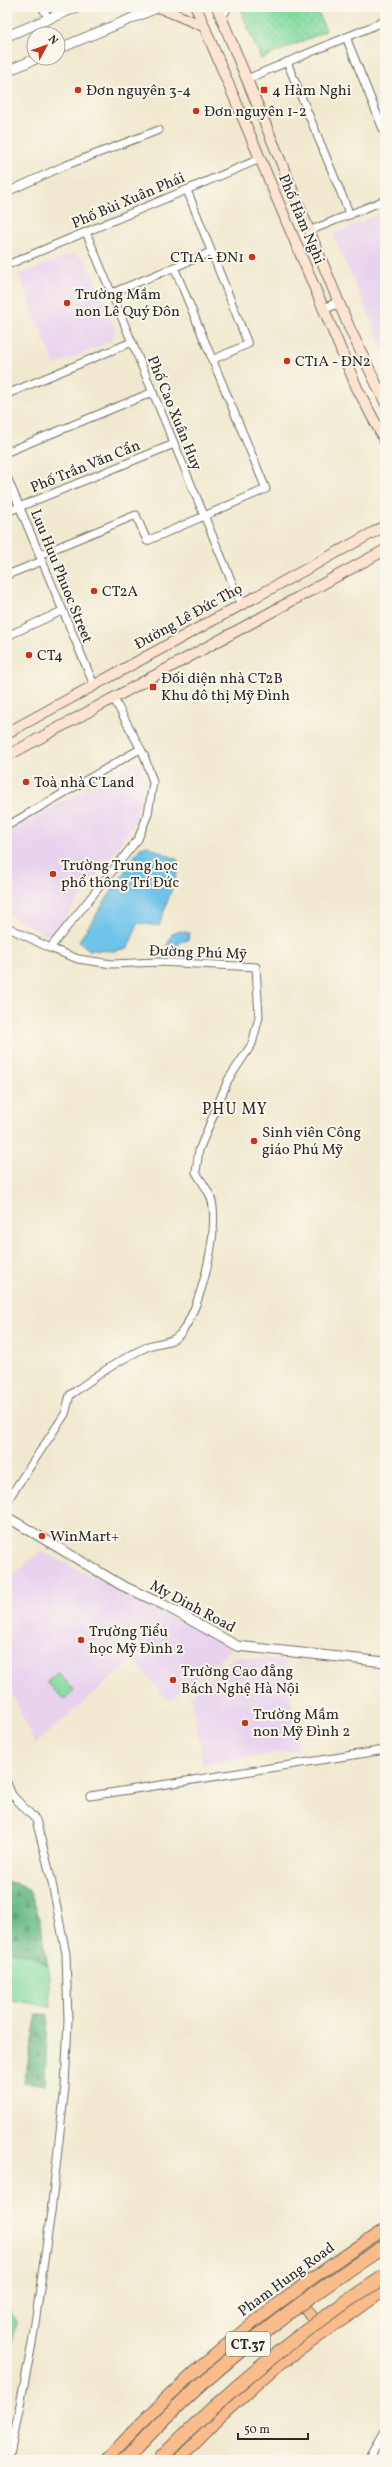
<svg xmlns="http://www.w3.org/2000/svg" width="392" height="2467" viewBox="0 0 392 2467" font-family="Vollkorn,serif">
<defs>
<pattern id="forest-firs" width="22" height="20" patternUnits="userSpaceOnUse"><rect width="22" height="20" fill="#68ba86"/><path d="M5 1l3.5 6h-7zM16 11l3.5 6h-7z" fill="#56976e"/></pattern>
<pattern id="park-dots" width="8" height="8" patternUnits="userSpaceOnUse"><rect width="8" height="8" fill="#81da9f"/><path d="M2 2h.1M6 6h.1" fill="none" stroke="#70bb89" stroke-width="1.8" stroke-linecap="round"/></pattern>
</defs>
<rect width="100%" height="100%" fill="#fbf7ec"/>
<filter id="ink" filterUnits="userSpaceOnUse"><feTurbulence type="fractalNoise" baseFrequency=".025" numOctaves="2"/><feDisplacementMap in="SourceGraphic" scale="8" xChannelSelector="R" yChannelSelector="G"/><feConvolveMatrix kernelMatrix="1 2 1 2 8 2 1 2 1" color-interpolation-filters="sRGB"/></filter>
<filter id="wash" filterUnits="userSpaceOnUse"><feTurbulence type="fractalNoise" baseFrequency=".012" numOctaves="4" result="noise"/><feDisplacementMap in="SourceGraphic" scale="16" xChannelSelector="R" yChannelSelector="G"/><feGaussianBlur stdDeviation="0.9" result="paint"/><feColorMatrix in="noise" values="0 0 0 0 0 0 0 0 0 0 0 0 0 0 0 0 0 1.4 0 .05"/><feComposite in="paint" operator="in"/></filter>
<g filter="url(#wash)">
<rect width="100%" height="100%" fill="#f1e9cf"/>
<!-- built -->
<g fill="#e8d2ee">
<polygon points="385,211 385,351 333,235"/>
<polygon points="74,253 85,260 115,330 111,341 55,365 19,275"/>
<polygon points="137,760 145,780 136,821 51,938 7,914 7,833"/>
<polygon points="41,1551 178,1621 232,1649 169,1702 133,1659 35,1744 7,1682 7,1580"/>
<polygon points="237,1656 285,1660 298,1750 203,1764 191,1696"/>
</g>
<!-- grass -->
<g fill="#81da9f" stroke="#568265">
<polygon points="58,1672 74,1690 63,1700 47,1682"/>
<polygon points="7,1950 34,1956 48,1966 51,2007 7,1999"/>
<polygon points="7,2310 10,2310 17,2321 10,2355 7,2356"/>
</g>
<!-- forest -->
<g fill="url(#forest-firs)" stroke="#4a7258">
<path d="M7,1882C16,1883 23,1884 29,1891C39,1905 45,1949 48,1966L34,1956L7,1950Z"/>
<polygon points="37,2014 47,2014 48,2017 45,2085 24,2082"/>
</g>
<!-- park -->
<polygon fill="url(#park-dots)" stroke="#568265" points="243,7 316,7 326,31 261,59 243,16 242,10"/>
<!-- water -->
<g fill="#6dc3ea" stroke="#4c778a">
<polygon points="148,846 178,860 178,870 159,926 138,923 128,948 114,951 89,950 79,941 141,847"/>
<polygon points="180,931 189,933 188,940 179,942 177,950 167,946 172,934"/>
</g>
</g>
<g filter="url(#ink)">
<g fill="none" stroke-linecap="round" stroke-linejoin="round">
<defs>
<g id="minor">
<polyline points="42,7 49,19"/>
<polyline points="346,37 385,134"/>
<polyline points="287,62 350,215"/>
<polyline points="247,79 385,21"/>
<polyline points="187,190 248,344 212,360"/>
<polyline points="7,192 64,166 159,130"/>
<polyline points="309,231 385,200"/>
<polyline points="86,232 241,604"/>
<polyline points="7,265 260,159"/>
<polyline points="112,293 211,252"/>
<polyline points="7,394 132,342"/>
<polyline points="7,452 153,392"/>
<polyline points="7,477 94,685"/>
<polyline points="7,512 174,444"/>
<polyline points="39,555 136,515 147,541 266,489 174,267"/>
<polyline points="7,575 42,561"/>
<polyline points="7,636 62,611"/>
<polyline points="7,826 140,749"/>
<path d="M7,927L50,948L78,959L112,964L159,962L256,967L259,1017L252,1044L228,1080L199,1150L196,1172C200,1180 208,1189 211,1198C221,1227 200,1312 180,1334C173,1343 159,1342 149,1346C120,1359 96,1376 70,1395L65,1414L7,1501"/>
<polyline points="50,948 138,839 148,814 153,782 144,755 114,699"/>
<polyline points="7,1783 12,1795 36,1820 51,1878 66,1954 68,2020 65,2087 51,2212 32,2344 9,2460"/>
<polyline points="90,1796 385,1750"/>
<polyline points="368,2460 385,2431"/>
</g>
<g id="tertiary">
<polyline points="221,17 227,7"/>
<polyline points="7,36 77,7"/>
<polyline points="58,49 159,7"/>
<polyline points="7,71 38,58"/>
<polyline points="324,309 339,302"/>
<polyline points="7,1517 121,1585 164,1605 237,1646 385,1662"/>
</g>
<g id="secondary">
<polyline points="158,7 203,26"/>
<polyline points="196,7 357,388 385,441"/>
<polyline points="217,7 349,327 385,402"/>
<polyline points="7,733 385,526"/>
<polyline points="7,756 385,550"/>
</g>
<g id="primary">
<polyline points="298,2297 321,2330"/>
<path d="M106,2460C191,2367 280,2297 385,2229"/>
<polyline points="178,2460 219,2418 273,2369 385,2290"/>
</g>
</defs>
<!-- minor casing -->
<use href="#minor" stroke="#706e64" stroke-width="9"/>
<!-- tertiary casing -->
<use href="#tertiary" stroke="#706e64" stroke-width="11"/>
<!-- secondary casing -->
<use href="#secondary" stroke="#706e64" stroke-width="12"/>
<!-- primary casing -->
<use href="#primary" stroke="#706e64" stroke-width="13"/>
<!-- minor -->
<use href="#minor" stroke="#fff" stroke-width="7"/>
<!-- tertiary -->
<use href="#tertiary" stroke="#fff" stroke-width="9"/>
<!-- secondary -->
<use href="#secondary" stroke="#fde4d1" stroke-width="10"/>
<!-- primary -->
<use href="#primary" stroke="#fabc8b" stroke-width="11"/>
<defs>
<g id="motorway-bridge">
<path d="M125,2460C201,2376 290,2307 385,2246"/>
<path d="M159,2460C228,2390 302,2329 385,2276"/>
</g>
</defs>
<!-- motorway-bridge casing -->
<use href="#motorway-bridge" stroke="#706e64" stroke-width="15" stroke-linecap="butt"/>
<!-- motorway-bridge -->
<use href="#motorway-bridge" stroke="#fabc8b" stroke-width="13"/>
</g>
</g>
<!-- markers -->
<g fill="#c8321e" stroke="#fbf7ec" stroke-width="1.5">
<circle cx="78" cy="90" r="4"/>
<rect x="260" y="86" width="8" height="8" rx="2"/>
<circle cx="196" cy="111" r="4"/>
<circle cx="252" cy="257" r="4"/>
<circle cx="67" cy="303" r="4"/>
<circle cx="287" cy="361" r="4"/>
<circle cx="94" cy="591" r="4"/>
<circle cx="29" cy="655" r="4"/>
<rect x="149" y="683" width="8" height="8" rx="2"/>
<circle cx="26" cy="782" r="4"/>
<circle cx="53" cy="874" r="4"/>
<circle cx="254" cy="1141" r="4"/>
<circle cx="42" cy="1536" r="4"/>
<circle cx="81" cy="1640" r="4"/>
<circle cx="173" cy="1680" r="4"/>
<circle cx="245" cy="1723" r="4"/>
</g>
<g text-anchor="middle" stroke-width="4" stroke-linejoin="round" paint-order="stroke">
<!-- shield labels -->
<rect fill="#fbf7ec" stroke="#696865" stroke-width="1" x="226" y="2332" width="44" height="24" rx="3"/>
<g font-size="14" font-weight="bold" fill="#2b2b2b">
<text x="248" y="2349">CT.37</text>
</g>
<!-- poi labels -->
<g font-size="15" fill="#2b2b2b" stroke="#fbf7ec" text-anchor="start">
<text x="86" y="95">Đơn nguyên 3-4</text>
<text x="272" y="95">4 Hàm Nghi</text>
<text x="204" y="116">Đơn nguyên 1-2</text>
<text x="244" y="262" text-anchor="end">CT1A - ĐN1</text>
<text x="75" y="299">Trường Mầm<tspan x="75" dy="17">non Lê Quý Đôn</tspan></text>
<text x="295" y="366">CT1A - ĐN2</text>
<text x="102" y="596">CT2A</text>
<text x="37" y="660">CT4</text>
<text x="161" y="683">Đối diện nhà CT2B<tspan x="161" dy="17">Khu đô thị Mỹ Đình</tspan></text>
<text x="34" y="787">Toà nhà C'Land</text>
<text x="61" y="870">Trường Trung học<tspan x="61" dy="17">phổ thông Trí Đức</tspan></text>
<text x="262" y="1137">Sinh viên Công<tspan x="262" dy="17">giáo Phú Mỹ</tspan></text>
<text x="50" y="1541">WinMart+</text>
<text x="89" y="1636">Trường Tiểu<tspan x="89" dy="17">học Mỹ Đình 2</tspan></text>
<text x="181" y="1676">Trường Cao đẳng<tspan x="181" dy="17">Bách Nghệ Hà Nội</tspan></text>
<text x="253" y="1719">Trường Mầm<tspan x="253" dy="17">non Mỹ Đình 2</tspan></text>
</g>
<!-- street labels -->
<g font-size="15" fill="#2b2b2b" stroke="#fbf7ec">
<text transform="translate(128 200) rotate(-23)" y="5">Phố Bùi Xuân Phái</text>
<text transform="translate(302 219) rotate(67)" y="5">Phố Hàm Nghi</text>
<text transform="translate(175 413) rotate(68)" y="5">Phố Cao Xuân Huy</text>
<text transform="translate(85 466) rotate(-22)" y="5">Phố Trần Văn Cẩn</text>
<text transform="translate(62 576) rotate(68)" y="5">Luu Huu Phuoc Street</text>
<text transform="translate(188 616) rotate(-29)" y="5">Đường Lê Đức Thọ</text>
<text transform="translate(198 952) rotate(2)" y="5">Đường Phú Mỹ</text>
<text transform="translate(193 1606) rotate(28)" y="5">My Dinh Road</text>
<text transform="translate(286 2279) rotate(-36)" y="5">Pham Hung Road</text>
</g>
<!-- neighbourhood labels -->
<g font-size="16" letter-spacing="1" fill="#2b2b2b" stroke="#fbf7ec">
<text x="235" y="1114">PHU MY</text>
</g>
</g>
<!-- margin -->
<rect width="392" height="2467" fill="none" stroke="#fbf7ec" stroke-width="24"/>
<!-- north arrow -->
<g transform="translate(46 46) rotate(49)"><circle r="19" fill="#fbf7ec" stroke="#a8a59f"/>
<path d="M0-3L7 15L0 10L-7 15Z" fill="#c8321e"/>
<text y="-6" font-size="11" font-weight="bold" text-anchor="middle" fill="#2b2b2b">N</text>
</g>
<!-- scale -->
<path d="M238 2433v6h70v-6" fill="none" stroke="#2b2b2b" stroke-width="2"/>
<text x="244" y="2433" font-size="12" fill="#2b2b2b" stroke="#fbf7ec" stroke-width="3" paint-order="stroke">50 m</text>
</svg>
